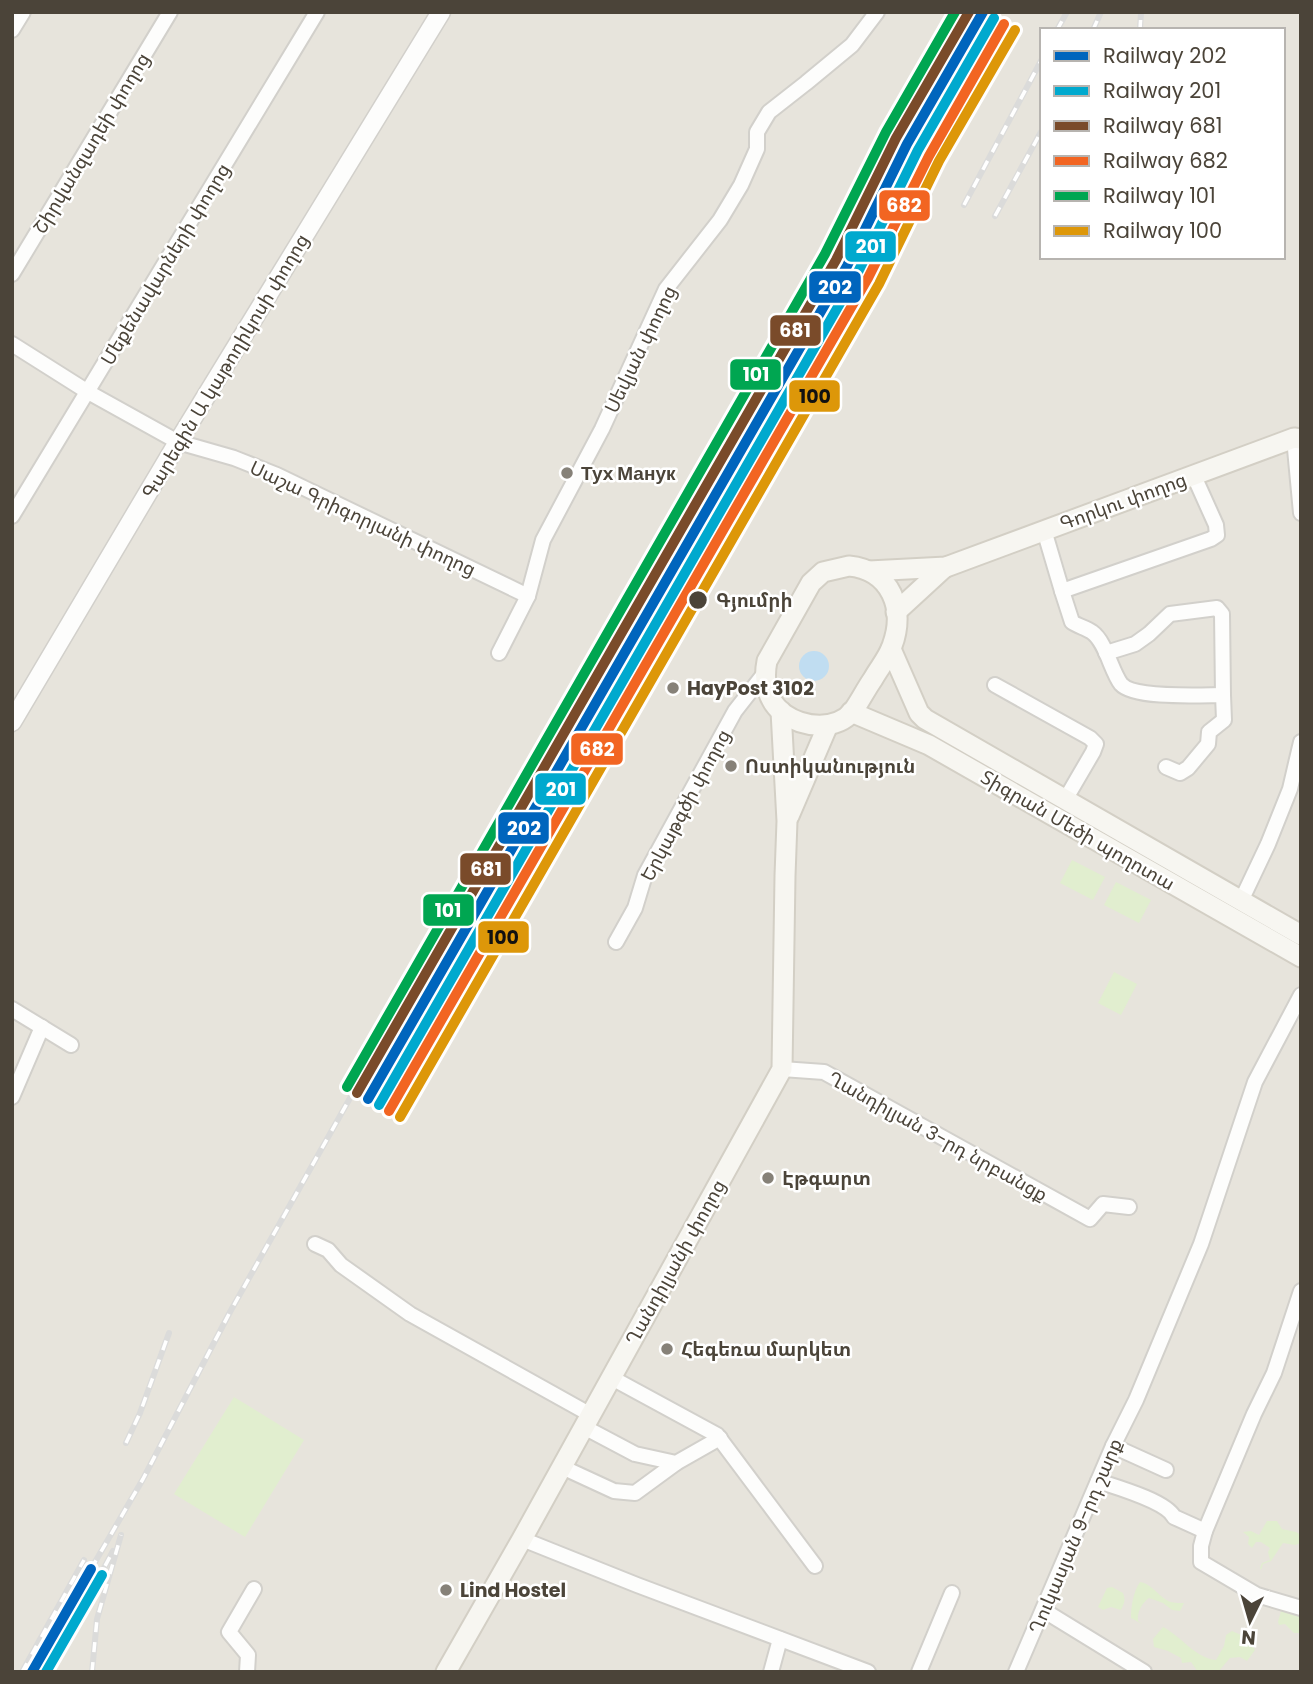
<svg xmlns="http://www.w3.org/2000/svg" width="1313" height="1684" viewBox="0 0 1313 1684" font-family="Poppins,'Noto Sans Armenian',sans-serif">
<rect width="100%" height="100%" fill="#f4f2ee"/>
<!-- residential -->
<path fill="#e7e4dc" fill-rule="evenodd" d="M12,12H1301V1672H12ZM1042,30H1283V257H1042Z"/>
<!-- green -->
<g fill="#e1eecf">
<polygon points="1072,860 1105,877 1093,900 1060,883"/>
<polygon points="1116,882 1151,900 1139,923 1104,905"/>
<polygon points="1114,972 1137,984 1121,1015 1098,1003"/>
<polygon points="234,1397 304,1440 245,1537 174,1494"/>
<polygon points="1267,1521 1277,1521 1282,1529 1296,1532 1301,1535 1301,1543 1295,1545 1283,1543 1271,1561 1263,1564 1261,1570 1260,1568 1262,1563 1270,1560 1268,1552 1270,1548 1261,1542 1256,1542 1252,1548 1248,1544 1249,1537 1243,1532 1251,1531 1259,1535"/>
<path d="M1140,1582C1153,1584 1159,1598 1171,1602C1173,1603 1183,1603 1184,1603L1180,1611L1172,1610L1163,1603L1149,1598C1142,1603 1137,1612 1138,1621L1142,1624L1131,1618C1131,1607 1133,1592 1140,1582Z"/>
<path d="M1112,1587L1123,1593C1126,1600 1124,1604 1121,1610L1111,1607L1103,1610L1098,1607L1107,1588Z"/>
<polygon points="1281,1611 1301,1613 1301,1633 1294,1633 1285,1624 1279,1625 1278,1622"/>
<path d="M1163,1627C1181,1636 1195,1658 1216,1660L1224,1646L1226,1635L1232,1631L1248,1638L1255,1650L1247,1661L1240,1657L1230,1658L1218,1672H1198L1191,1662L1182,1663L1181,1658L1168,1651L1154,1647L1153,1639Z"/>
</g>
<!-- water -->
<circle fill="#c0ddf1" cx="814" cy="666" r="15"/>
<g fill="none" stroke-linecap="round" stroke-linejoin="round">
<defs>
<g id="minor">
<polyline points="12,30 23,12"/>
<polyline points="12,274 170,12"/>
<polyline points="12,344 88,392 178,442 234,458 277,475 528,596"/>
<polyline points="1294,438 1301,513"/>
<polyline points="12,516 317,12"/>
<polyline points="1044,530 1062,591 1211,539 1217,535 1216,525 1194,476"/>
<path d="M1062,591L1072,622C1078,626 1086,628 1092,632C1106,642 1111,671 1121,684C1134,699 1202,695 1223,695L1224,720L1209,732L1208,744L1188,768L1180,773L1166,767"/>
<polyline points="499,653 528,596 543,540 602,429 666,289 720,220 741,185 757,149 757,132 769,112 806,83 852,45 877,12"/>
<polyline points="1106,653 1135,644 1149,634 1170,614 1217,608 1222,614 1223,695"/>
<polyline points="995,685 1090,738 1096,744 1093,752 1065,800"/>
<polyline points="1241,901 1268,844 1290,789 1301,742"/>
<polyline points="616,942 635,908 645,875 735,711 764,674"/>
<polyline points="12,1009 71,1045"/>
<polyline points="782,1069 824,1072 1090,1219 1103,1204 1129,1207"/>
<polyline points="12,1097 42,1027"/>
<polyline points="315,1244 328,1250 341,1265 410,1314 591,1415"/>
<polyline points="1301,1291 1274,1373 1254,1414 1205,1531 1201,1546 1201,1562 1257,1595 1301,1608"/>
<polyline points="612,1378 717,1435 815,1566"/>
<polyline points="584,1427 635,1454 676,1463 720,1438"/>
<polyline points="1113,1446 1166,1470"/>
<polyline points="562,1467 614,1491 635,1493 676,1463"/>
<path d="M1098,1481C1116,1487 1166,1501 1174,1517L1205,1531"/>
<polyline points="522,1539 637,1585 868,1672"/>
<polyline points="1043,1610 1144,1672"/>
<polyline points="247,1672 248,1655 229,1632 254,1589"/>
<polyline points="771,1672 780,1639"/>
<polyline points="919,1672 952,1593"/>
<polyline points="1016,1672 1113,1446 1136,1400 1201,1244 1255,1082 1301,995"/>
</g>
<polyline id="tertiary" points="12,722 178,442 441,12"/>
<g id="secondary">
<path d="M849,566C891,570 906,609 892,646C888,658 879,668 873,679C866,689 860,701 853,711C836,731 804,728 784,714C767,701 763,681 767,661L811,583L823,572Z"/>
<polyline points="869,571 946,567 1294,438 1301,439"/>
<polyline points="896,612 945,567"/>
<polyline points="891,649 919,713 925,719 1301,935"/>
<polyline points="851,712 929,745 1301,957"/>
<polyline points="789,816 828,725"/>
<polyline points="446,1672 522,1539 782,1069 785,876 787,821 781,711"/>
</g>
</defs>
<!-- minor casing -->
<use href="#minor" stroke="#d2d0cb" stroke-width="18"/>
<!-- tertiary casing -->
<use href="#tertiary" stroke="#d2d0cb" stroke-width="21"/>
<!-- secondary casing -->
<use href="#secondary" stroke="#d3cfc5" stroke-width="23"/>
<!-- minor -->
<use href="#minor" stroke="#fdfdfc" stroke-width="14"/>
<!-- tertiary -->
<use href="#tertiary" stroke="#fdfdfc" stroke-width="18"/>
<!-- secondary -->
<use href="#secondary" stroke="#f7f6f1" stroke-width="19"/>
<defs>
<g id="rail">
<polyline points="1057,30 1067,12"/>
<polyline points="1093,30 1101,12"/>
<polyline points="1140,30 1141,12"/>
<polyline points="964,205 1042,59"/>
<polyline points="995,216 1042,130"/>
<polyline points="126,1443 140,1413 169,1333"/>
<polyline points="91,1569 143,1479 230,1312 400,1009 972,12"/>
<polyline points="22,1672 84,1560"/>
<polyline points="49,1672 113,1551"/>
<polyline points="92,1672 97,1619 121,1535"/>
</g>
</defs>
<!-- rail casing -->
<use href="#rail" stroke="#dbdbda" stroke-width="6"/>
<!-- rail -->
<use href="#rail" stroke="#fff" stroke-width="3.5" stroke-dasharray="10" stroke-linecap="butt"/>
<defs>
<g id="rail-1">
<polyline points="368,1099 847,266 907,144 983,12"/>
<polyline points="32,1672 91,1569"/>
</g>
<g id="rail-2">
<polyline points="379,1105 858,272 918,150 994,18"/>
<polyline points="46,1672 102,1575"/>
</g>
<polyline id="rail-3" points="357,1093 836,260 896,138 969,12"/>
<polyline id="rail-4" points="389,1111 868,278 929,156 1004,24"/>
<polyline id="rail-5" points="347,1087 825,254 886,132 955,12"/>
<polyline id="rail-6" points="400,1117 879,284 939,161 1015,30"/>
</defs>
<!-- rail-1 casing -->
<use href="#rail-1" stroke="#fff" stroke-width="16"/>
<!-- rail-2 casing -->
<use href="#rail-2" stroke="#fff" stroke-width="16"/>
<!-- rail-3 casing -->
<use href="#rail-3" stroke="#fff" stroke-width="16"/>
<!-- rail-4 casing -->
<use href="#rail-4" stroke="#fff" stroke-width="16"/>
<!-- rail-5 casing -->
<use href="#rail-5" stroke="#fff" stroke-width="16"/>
<!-- rail-6 casing -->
<use href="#rail-6" stroke="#fff" stroke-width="16"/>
<!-- rail-1 -->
<use href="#rail-1" stroke="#0065bd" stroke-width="10"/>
<!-- rail-2 -->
<use href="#rail-2" stroke="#00a9ce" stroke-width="10"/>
<!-- rail-3 -->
<use href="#rail-3" stroke="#7a4b2a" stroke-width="10"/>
<!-- rail-4 -->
<use href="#rail-4" stroke="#f26522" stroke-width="10"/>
<!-- rail-5 -->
<use href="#rail-5" stroke="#00a651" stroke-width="10"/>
<!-- rail-6 -->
<use href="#rail-6" stroke="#dd9709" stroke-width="10"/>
</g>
<!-- markers -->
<g fill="#868178" stroke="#fff" stroke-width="2.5">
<circle cx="567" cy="473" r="7"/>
<circle cx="673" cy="688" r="7"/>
<circle cx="731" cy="766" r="7"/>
<circle cx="768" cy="1178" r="7"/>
<circle cx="667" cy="1349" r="7"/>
<circle cx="446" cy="1590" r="7"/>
</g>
<circle fill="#4b4439" stroke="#fff" stroke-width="2.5" cx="698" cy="600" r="10"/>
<g text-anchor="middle" stroke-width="5" stroke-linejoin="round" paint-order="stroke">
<!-- street labels -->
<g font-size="19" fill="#4b4439" stroke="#fff">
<text transform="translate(91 143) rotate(-59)" y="7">Շիրվանզադեի փողոց</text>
<text transform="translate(165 264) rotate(-59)" y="7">Մեքենավարների փողոց</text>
<text transform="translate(640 349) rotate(-64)" y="7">Սեվյան փողոց</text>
<text transform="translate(225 366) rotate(-59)" y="7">Գարեգին Ա կաթողիկոսի փողոց</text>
<text transform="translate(1123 501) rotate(-20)" y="7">Գորկու փողոց</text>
<text transform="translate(363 518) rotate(25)" y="7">Սաշա Գրիգորյանի փողոց</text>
<text transform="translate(685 805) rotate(-62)" y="7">Երկաթգծի փողոց</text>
<text transform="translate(1078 830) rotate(30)" y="7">Տիգրան Մեծի պողոտա</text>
<text transform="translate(938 1136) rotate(29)" y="7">Ղանդիլյան 3-րդ նրբանցք</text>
<text transform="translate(675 1262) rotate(-61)" y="7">Ղանդիլյանի փողոց</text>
<text transform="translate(1075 1536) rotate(-67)" y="7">Ղուկասյան 9-րդ շարք</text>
</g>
<!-- poi labels -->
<g font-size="19" font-weight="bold" fill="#4b4439" stroke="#fff" text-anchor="start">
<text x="581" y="480">Тух Манук</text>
<text x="687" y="695">HayPost 3102</text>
<text x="745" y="773">Ոստիկանություն</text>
<text x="782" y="1185">Էթգարտ</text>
<text x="681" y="1356">Հեգեռա մարկետ</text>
<text x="460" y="1597">Lind Hostel</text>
</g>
<!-- stop labels -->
<g font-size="19" font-weight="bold" fill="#4b4439" stroke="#fff" text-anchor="start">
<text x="716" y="607">Գյումրի</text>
</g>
</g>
<g stroke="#fff" stroke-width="2.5">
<rect x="878" y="189" width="53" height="33" rx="7" fill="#f26522"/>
<rect x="844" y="230" width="53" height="33" rx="7" fill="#00a9ce"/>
<rect x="808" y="270" width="54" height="34" rx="7" fill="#0065bd"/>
<rect x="769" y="314" width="53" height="33" rx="7" fill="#7a4b2a"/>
<rect x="729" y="358" width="53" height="33" rx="7" fill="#00a651"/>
<rect x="788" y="379" width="53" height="34" rx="7" fill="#dd9709"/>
<rect x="570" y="732" width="54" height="34" rx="7" fill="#f26522"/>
<rect x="534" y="772" width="53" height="34" rx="7" fill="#00a9ce"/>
<rect x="497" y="811" width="53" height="34" rx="7" fill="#0065bd"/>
<rect x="459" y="852" width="53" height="34" rx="7" fill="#7a4b2a"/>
<rect x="422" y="893" width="53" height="34" rx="7" fill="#00a651"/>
<rect x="477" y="920" width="53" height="34" rx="7" fill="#dd9709"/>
</g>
<g font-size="19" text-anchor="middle" font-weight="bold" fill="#fff">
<text x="904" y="212">682</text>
<text x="871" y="253">201</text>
<text x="835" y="294">202</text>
<text x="795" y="337">681</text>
<text x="756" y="381">101</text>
<text x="597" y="756">682</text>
<text x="561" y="796">201</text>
<text x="524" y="835">202</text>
<text x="486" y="876">681</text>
<text x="448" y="917">101</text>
</g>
<g font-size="19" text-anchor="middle" font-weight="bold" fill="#111">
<text x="815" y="403">100</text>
<text x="503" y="944">100</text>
</g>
<!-- border -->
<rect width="1313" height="1684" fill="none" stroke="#4b4439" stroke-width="28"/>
<!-- legend -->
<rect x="1040" y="28" width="245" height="231" fill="#ffffff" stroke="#b7b4b0" stroke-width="2"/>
<rect x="1054" y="51" width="35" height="10" fill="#0065bd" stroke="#b7b4b0" stroke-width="2"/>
<text x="1103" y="63" font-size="21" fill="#4b4439">Railway 202</text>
<rect x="1054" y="86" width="35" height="10" fill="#00a9ce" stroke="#b7b4b0" stroke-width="2"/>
<text x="1103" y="98" font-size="21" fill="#4b4439">Railway 201</text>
<rect x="1054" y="121" width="35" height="10" fill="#7a4b2a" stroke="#b7b4b0" stroke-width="2"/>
<text x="1103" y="133" font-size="21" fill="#4b4439">Railway 681</text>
<rect x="1054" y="156" width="35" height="10" fill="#f26522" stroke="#b7b4b0" stroke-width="2"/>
<text x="1103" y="168" font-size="21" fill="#4b4439">Railway 682</text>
<rect x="1054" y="191" width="35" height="10" fill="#00a651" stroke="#b7b4b0" stroke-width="2"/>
<text x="1103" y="203" font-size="21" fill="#4b4439">Railway 101</text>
<rect x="1054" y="226" width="35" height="10" fill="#dd9709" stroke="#b7b4b0" stroke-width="2"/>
<text x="1103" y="238" font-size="21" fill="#4b4439">Railway 100</text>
<!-- north arrow -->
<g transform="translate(1250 1621) rotate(185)" stroke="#ffffff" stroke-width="5" paint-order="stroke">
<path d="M0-5L12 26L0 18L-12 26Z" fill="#4b4439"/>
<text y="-10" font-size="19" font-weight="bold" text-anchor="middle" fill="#4b4439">N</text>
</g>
</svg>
